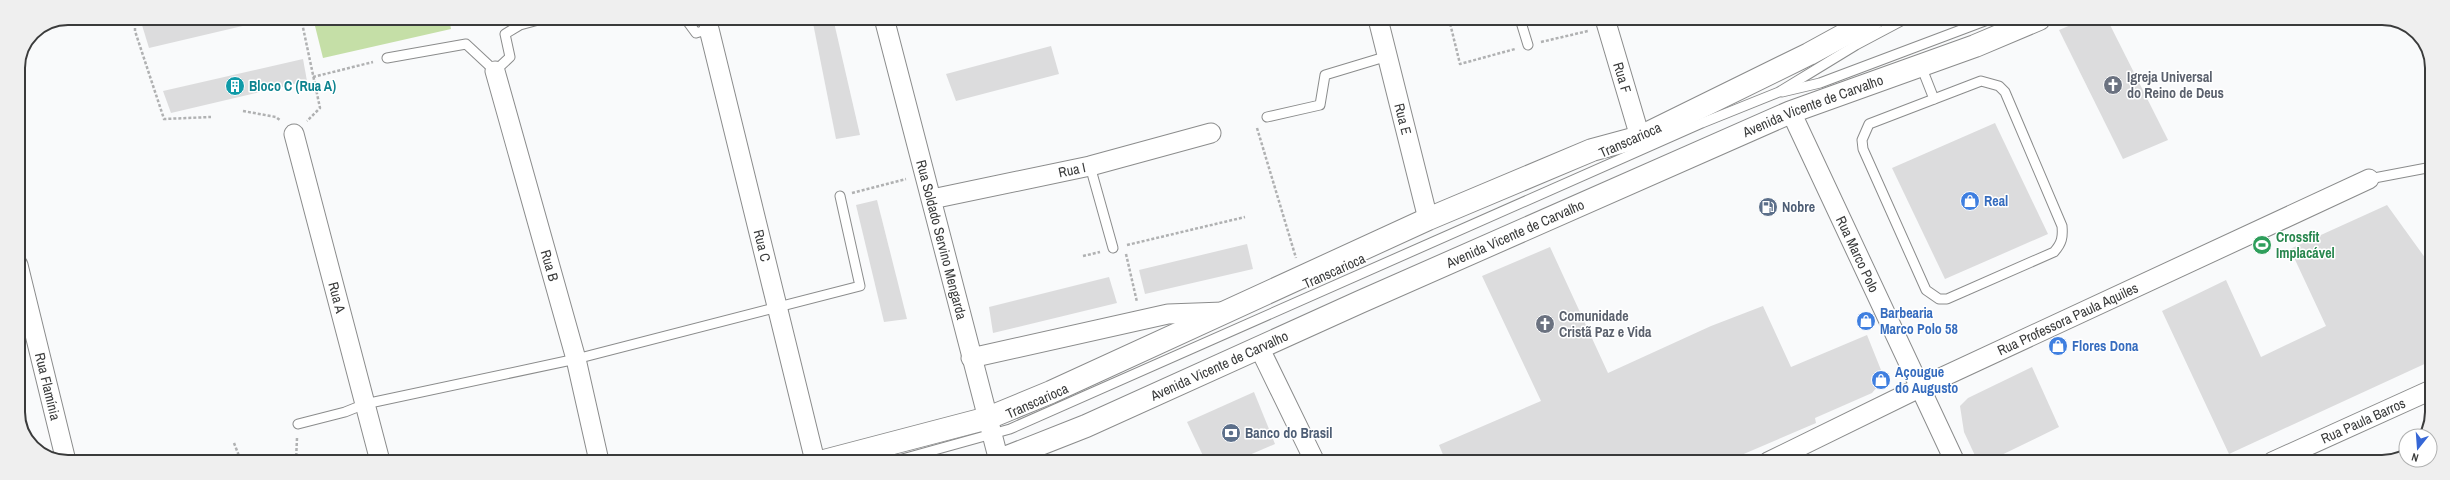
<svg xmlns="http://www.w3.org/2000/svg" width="2450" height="480" viewBox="0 0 2450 480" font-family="'Archivo Narrow',sans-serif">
<rect width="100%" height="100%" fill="#f9fafb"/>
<!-- green -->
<polygon fill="#c5dfa7" points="313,18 449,18 451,29 323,58"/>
<!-- building -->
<g fill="#dcdcdd">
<polygon points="173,18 251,18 251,24 149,48 142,25"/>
<polygon points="812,18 833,18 860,135 836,139"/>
<polygon points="2085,19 2107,19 2168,140 2123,159 2059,30"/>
<polygon points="1051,46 1059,74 956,101 946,74"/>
<polygon points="303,59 307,81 171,113 163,91"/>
<polygon points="1995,123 2048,234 1945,279 1892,168"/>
<polygon points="877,200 907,319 884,322 856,205"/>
<polygon points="2387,205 2431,266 2431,361 2229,454 2162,311 2226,280 2261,357 2326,326 2290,249"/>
<polygon points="1247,244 1253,269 1145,294 1139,270"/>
<polygon points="1550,247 1608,373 1711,326 1763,306 1791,367 1867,335 1881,370 1878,386 1872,393 1815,418 1816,423 1725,462 1446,462 1439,445 1541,401 1482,276"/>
<polygon points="1109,277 1117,303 993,333 989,307"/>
<polygon points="2032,367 2059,427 1987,462 1978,462 1964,432 1960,406 1968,398"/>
<polygon points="1254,392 1275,444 1233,462 1206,462 1187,422"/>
</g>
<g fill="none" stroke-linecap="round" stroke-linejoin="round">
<defs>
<g id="service">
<polyline points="685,18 696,33 709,29"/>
<polyline points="1520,19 1528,45"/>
<polyline points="387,58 466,44 495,71 510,57 505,34 520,25 546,18"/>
<polyline points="1921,66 1934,99"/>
<path d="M1981,81L1999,86L2005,92L2062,226C2063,237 2062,243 2054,252L1947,299H1939L1926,290L1863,149L1862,140L1869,124Z"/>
<polyline points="1782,92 1820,83 1990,19"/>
<polyline points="1267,117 1320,105 1325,75 1388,56"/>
<polyline points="1090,166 1113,248"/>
<polyline points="2369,179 2432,167"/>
<polyline points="298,424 345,412 365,404 576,359 860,286 840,196"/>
<polyline points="895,461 1010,429 1702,123 1779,92 1856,45 1905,19"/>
</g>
<g id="minor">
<path id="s1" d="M884,18L999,461"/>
<path id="s2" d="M1378,19L1428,219"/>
<path id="s3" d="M1605,19L1640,137"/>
<path id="s4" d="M709,29L815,461"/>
<path id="s5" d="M495,71L576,359L599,461"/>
<path id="s6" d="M1791,112L1955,462"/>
<path id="s7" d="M294,134L380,461"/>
<path id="s8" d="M932,199L1090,166L1211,133"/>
<path id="s9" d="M18,265L66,461"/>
<polyline points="1259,347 1315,462"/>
<polyline points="971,358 1168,314 1223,312"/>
<path id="s10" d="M1768,462L1919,388L2369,179"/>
<path id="s11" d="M2272,462L2431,390"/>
</g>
<g id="primary">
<polyline points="824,461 988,418 1051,392 1428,219 1592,150 1640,137 1809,54 1873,19"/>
<path id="s12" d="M997,461L1086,426L1360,302L1791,112L1975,46L2039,19"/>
</g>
</defs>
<!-- service casing -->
<use href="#service" stroke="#8b8c8c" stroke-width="11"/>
<!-- minor casing -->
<use href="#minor" stroke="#8b8c8c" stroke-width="21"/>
<!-- primary casing -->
<use href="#primary" stroke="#8b8c8c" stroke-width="24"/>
<!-- path -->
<g stroke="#b0b1b2" stroke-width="2.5" stroke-dasharray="3 2" stroke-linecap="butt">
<polyline points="135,18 135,31 164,119 211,117"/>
<polyline points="301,18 320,108 307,121"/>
<polyline points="1449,19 1460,64 1515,49"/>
<polyline points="1626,21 1633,19"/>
<polyline points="1541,42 1588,31"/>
<polyline points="313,77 373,62"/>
<polyline points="243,111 276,117 281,121"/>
<polyline points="1257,128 1296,258"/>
<polyline points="852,193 906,179"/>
<polyline points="1127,245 1245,217"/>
<polyline points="1126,254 1137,302"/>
<polyline points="1083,256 1100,252"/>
<polyline points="234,443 241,461"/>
<polyline points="296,461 297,438"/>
</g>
<!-- service -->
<use href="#service" stroke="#fff" stroke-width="9"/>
<!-- minor -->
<use href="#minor" stroke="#fff" stroke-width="19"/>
<!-- primary -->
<use href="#primary" stroke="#fff" stroke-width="22"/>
</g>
<!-- icons -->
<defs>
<symbol id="church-disc" viewBox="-11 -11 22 22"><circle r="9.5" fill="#6b7280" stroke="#fff"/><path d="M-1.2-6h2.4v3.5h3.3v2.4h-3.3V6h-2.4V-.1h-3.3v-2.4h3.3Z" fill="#fff"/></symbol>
<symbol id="building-disc" viewBox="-11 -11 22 22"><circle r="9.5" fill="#0f9aa8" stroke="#fff"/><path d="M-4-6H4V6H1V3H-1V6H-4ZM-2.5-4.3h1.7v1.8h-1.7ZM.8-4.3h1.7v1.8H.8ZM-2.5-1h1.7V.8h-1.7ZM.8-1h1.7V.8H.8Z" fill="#fff"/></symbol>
<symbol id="shop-disc" viewBox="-11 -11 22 22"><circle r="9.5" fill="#3f7fe0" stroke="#fff"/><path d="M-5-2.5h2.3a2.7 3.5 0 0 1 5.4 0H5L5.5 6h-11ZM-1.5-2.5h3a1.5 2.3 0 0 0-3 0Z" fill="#fff"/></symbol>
<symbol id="fuel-disc" viewBox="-11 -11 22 22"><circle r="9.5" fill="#5c6f8a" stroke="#fff"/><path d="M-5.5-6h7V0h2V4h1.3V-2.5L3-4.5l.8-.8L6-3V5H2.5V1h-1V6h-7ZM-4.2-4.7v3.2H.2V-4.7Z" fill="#fff"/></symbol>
<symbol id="stadium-disc" viewBox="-11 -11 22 22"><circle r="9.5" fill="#2e9e5b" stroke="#fff"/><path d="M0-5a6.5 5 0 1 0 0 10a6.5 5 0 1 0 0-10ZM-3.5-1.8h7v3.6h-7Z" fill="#fff"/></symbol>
<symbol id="bank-disc" viewBox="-11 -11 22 22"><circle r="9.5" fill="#5c6f8a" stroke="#fff"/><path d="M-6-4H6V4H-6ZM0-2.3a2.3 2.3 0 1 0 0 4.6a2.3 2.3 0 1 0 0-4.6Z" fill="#fff"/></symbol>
</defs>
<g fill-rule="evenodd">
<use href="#church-disc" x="2102" y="74" width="22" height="22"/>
<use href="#building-disc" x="224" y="75" width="22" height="22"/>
<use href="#shop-disc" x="1959" y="190" width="22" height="22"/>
<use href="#fuel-disc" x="1757" y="196" width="22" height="22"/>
<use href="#stadium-disc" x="2251" y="234" width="22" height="22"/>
<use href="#shop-disc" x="1855" y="310" width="22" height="22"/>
<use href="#church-disc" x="1534" y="313" width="22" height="22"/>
<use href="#shop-disc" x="2047" y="335" width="22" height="22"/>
<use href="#shop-disc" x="1870" y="369" width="22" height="22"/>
<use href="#bank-disc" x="1220" y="422" width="22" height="22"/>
</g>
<g text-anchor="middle" stroke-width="3" stroke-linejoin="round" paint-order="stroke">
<!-- worship labels -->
<g font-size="14" font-weight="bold" fill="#5b616d" stroke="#fff" text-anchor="start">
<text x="2127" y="82">Igreja Universal<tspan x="2127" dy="16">do Reino de Deus</tspan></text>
<text x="1559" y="321">Comunidade<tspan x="1559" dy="16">Cristã Paz e Vida</tspan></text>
</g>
<!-- street labels -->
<g font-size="14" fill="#3a3b3b" stroke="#fff">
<text dy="5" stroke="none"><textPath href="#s3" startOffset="61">Rua F</textPath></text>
<text dy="5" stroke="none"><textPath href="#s12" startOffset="890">Avenida Vicente de Carvalho</textPath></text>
<text dy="5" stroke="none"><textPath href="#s2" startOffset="103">Rua E</textPath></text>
<text transform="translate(1630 140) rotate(-24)" y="5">Transcarioca</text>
<text dy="5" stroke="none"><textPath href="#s8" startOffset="143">Rua I</textPath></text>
<text dy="5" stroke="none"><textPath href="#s12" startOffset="566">Avenida Vicente de Carvalho</textPath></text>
<text dy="5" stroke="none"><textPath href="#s1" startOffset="229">Rua Soldado Servino Mengarda</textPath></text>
<text dy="5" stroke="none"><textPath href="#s4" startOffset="223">Rua C</textPath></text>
<text dy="5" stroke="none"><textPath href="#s6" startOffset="157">Rua Marco Polo</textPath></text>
<text dy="5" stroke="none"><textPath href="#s5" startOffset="202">Rua B</textPath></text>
<text transform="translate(1334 271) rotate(-24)" y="5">Transcarioca</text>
<text dy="5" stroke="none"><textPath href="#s7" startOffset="169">Rua A</textPath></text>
<text dy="5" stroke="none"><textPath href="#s10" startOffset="332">Rua Professora Paula Aquiles</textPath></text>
<text dy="5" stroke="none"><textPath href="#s12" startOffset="242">Avenida Vicente de Carvalho</textPath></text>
<text dy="5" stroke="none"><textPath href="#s9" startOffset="125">Rua Flamínia</textPath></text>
<text transform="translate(1037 401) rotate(-24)" y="5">Transcarioca</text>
<text dy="5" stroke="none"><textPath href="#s11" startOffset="100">Rua Paula Barros</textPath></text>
</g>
<!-- culture labels -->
<g font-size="14" font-weight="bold" fill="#0d838f" stroke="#fff" text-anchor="start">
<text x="249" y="91">Bloco C (Rua A)</text>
</g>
<!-- shop labels -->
<g font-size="14" font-weight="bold" fill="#366cbe" stroke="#fff" text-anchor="start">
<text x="1984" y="206">Real</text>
<text x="1880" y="318">Barbearia<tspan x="1880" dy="16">Marco Polo 58</tspan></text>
<text x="2072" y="351">Flores Dona</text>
<text x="1895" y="377">Açougue<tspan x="1895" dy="16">do Augusto</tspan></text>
</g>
<!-- service labels -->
<g font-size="14" font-weight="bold" fill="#4e5e75" stroke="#fff" text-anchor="start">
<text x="1782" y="212">Nobre</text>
<text x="1245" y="438">Banco do Brasil</text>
</g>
<!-- leisure labels -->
<g font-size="14" font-weight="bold" fill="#27864d" stroke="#fff" text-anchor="start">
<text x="2276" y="242">Crossfit<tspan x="2276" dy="16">Implacável</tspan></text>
</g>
</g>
<!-- crop -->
<path d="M0 0H2450V480H0ZM68 25H2382A43 43 0 0 1 2425 68V412A43 43 0 0 1 2382 455H68A43 43 0 0 1 25 412V68A43 43 0 0 1 68 25Z" fill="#efefef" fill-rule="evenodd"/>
<path fill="none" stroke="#3a3b3b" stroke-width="2" d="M68 25H2382A43 43 0 0 1 2425 68V412A43 43 0 0 1 2382 455H68A43 43 0 0 1 25 412V68A43 43 0 0 1 68 25Z"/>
<!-- north arrow -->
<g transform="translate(2418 448) rotate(197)"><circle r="19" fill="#ffffff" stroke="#b0b1b1"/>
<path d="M0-3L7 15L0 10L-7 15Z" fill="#3667d6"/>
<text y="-6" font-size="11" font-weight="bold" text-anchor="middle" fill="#3a3b3b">N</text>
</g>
</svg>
